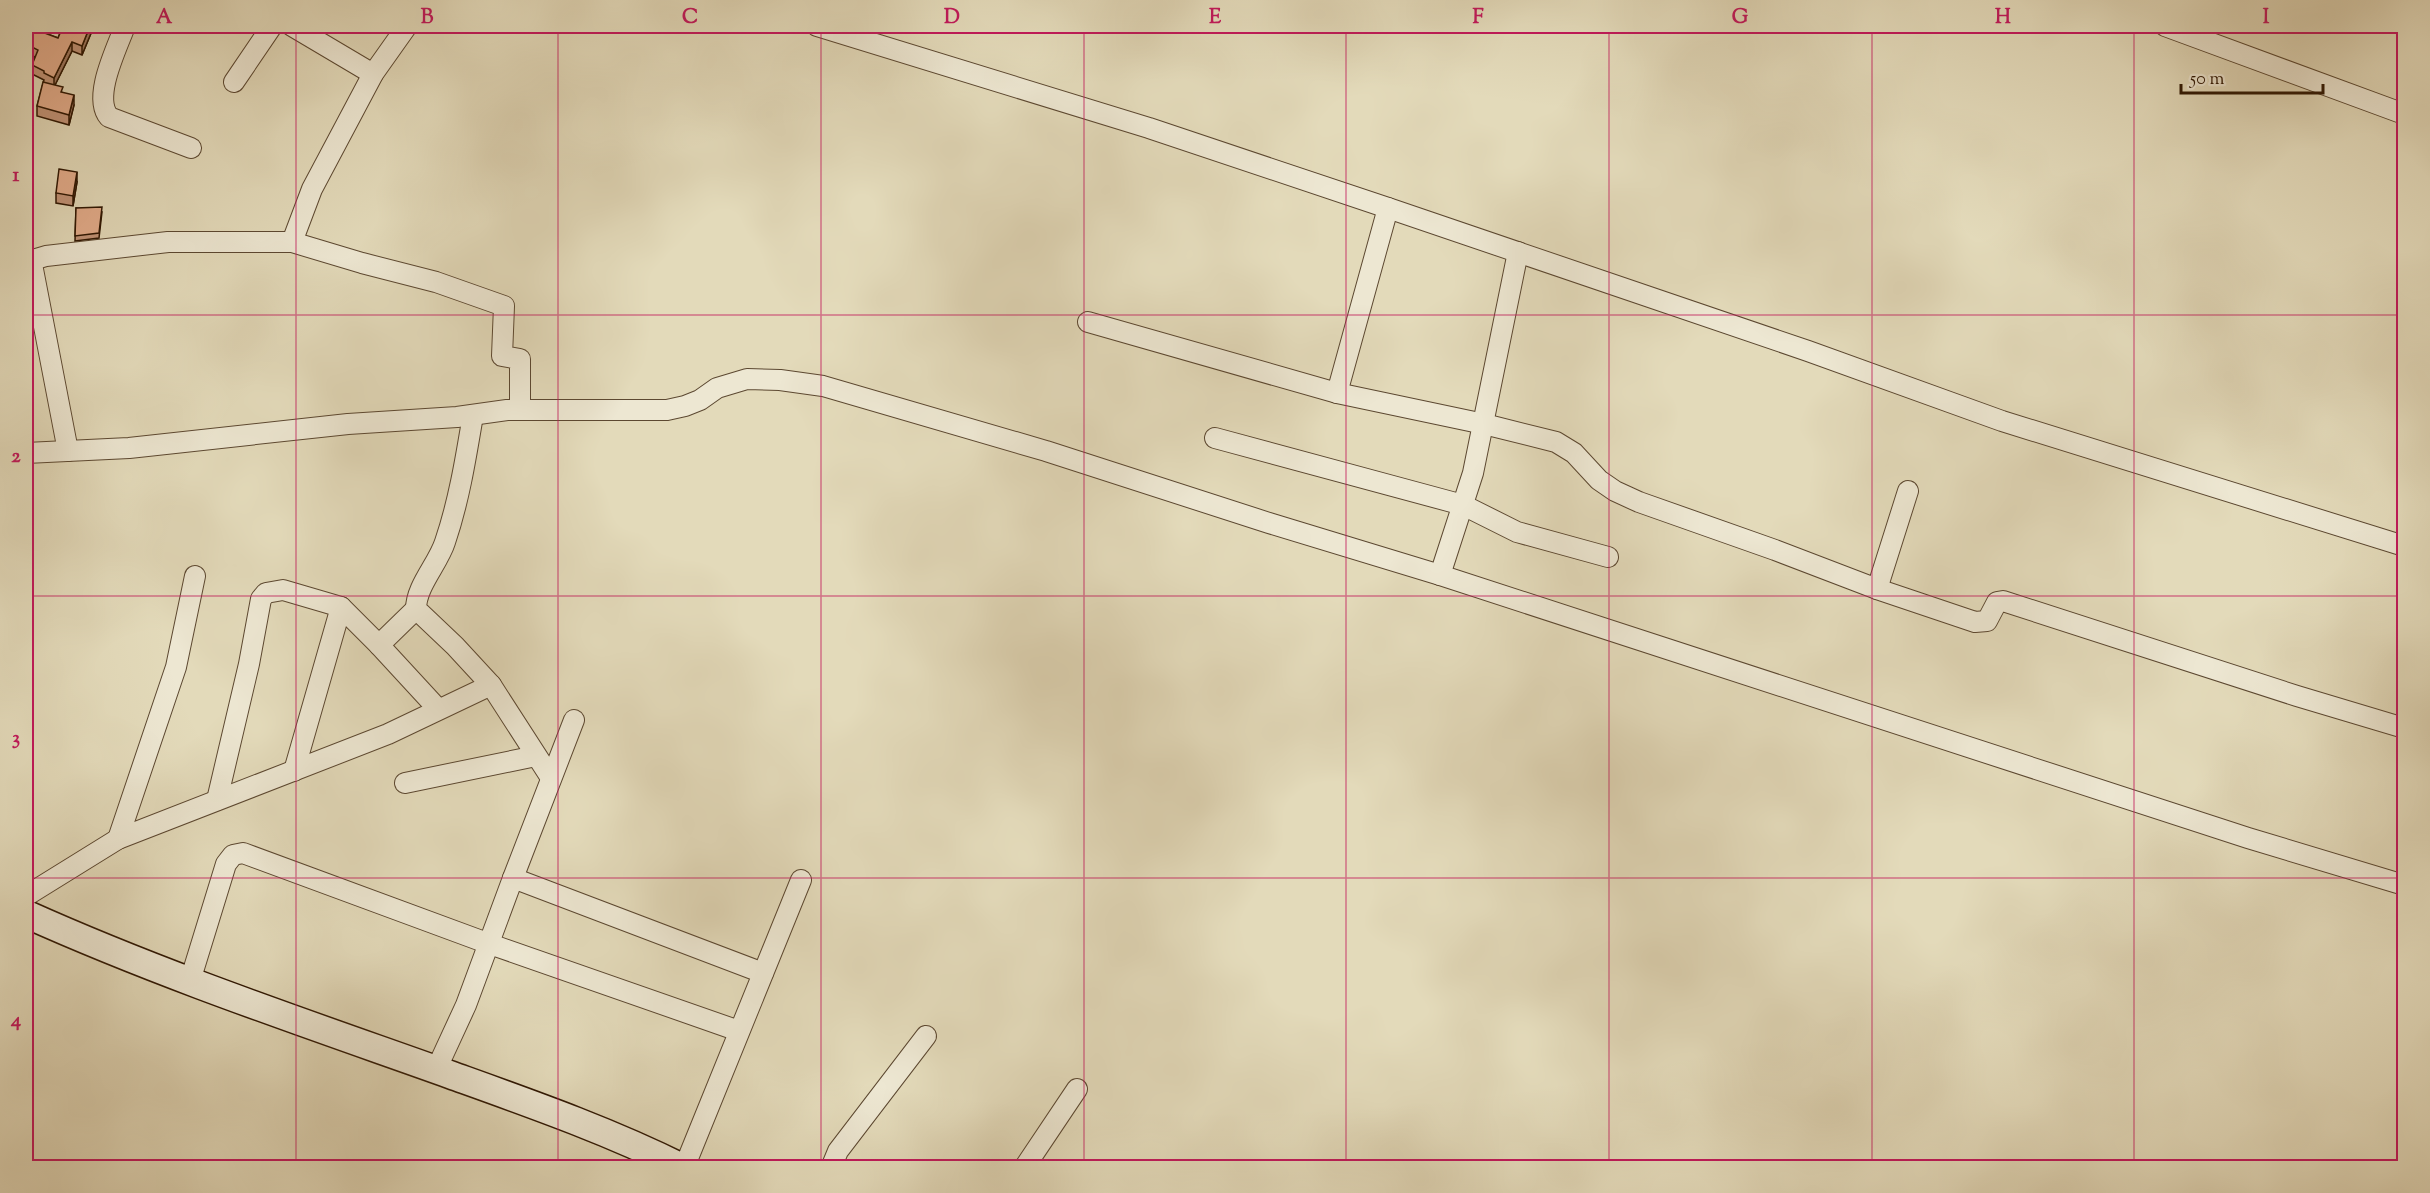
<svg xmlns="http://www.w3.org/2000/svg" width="2430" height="1193" viewBox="0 0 2430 1193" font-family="'Sorts Mill Goudy',serif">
<rect width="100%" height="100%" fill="#e3daba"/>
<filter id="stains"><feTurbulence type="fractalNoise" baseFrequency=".00333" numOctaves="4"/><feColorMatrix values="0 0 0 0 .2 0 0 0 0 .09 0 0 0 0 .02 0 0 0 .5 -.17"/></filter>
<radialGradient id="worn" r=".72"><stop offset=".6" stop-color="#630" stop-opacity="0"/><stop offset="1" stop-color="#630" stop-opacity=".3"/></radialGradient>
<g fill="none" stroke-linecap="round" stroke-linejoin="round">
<defs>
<g id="street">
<path d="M125,26C117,48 92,97 109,117L191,148"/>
<polyline points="292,26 373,74"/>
<polyline points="817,26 1149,128 1388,208 1808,351 2002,421 2404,546"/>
<polyline points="2165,26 2404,114"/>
<polyline points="234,82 272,26"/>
<polyline points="292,242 362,263 436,282 504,306 502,356 520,359 520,410"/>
<polyline points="31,259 68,451"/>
<polyline points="26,262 46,256 168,242 292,242 312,189 373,74 407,26"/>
<polyline points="1088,322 1337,393 1484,424 1556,442 1574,453 1599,480 1615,491 1639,502 1775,550 1877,589 1975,622 1987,621 1997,602 2003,601 2297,696 2404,728"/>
<polyline points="1337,393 1388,208"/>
<path d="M473,415C466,457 459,501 445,542C438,564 416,586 416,609L455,646L491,685L551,778"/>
<polyline points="1215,438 1463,505 1517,532 1608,557"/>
<polyline points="26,453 129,448 348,424 457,417 507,410 667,410 685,406 700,400 717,388 747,379 780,380 823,386 1046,451 1269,523 1440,575 2248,838 2404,885"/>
<polyline points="1440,575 1473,473 1518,252"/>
<polyline points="1877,589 1908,491"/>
<polyline points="379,645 416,609"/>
<polyline points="294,771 341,607 379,645 438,709"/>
<polyline points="405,783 536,756"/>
<polyline points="217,800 249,664 261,599 266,593 283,590 341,607"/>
<polyline points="118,839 176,667 195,576"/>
<polyline points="513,878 574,720"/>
<polyline points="26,896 118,839 388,734 491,685"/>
<polyline points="190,981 226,864 233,855 243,853 487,943 739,1031"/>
<polyline points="436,1070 466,1005 513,878 763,973"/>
<polyline points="684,1168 801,880"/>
<polyline points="831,1168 838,1151 926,1036"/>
<polyline points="1024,1168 1077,1089"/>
</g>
<path id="secondary" d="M26,914C164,976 308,1024 451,1075C529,1103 609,1131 683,1168"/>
</defs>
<!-- street casing -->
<use href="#street" stroke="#5c4831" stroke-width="22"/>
<!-- secondary casing -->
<use href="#secondary" stroke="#2f1703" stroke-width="30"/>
<!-- street -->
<use href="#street" stroke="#ede7d2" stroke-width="20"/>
<!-- secondary -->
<use href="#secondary" stroke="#ede7d2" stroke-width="27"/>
</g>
<!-- wall -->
<g fill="#c29478" stroke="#2f1703" stroke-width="1.5">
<polygon points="26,26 58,38 63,26 94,26 82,55 72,51 55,85 74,105 69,125 37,116 37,106 44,80 32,74 32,65 35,57 26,53"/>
<polygon points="77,182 73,206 56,203 56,193"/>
<polygon points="76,208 102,212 99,238 75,241"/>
</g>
<!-- shaded-wall -->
<g fill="#9e7861" stroke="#2f1703" stroke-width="1.5">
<polygon points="90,26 94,26 82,55 82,46"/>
<polygon points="72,42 72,51 54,87 54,78"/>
<polygon points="74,95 74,105 69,125 69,115"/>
<polygon points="77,172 77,182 73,206 73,196"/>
</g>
<!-- building -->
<g fill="#e2ac8b" stroke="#2f1703" stroke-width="1.5">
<polygon points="26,26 58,38 63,26 90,26 82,46 72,42 54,78 44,73 44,71 32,65 38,50 26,44"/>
<polygon points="43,82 63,87 61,92 74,95 69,115 37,106"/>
<polygon points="59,169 77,172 73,196 56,193"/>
<polygon points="102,207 99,233 75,236 76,208"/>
</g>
<!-- grid -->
<path fill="none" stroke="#c2185b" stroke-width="1.5" stroke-opacity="0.55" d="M296,26V1168M558,26V1168M821,26V1168M1084,26V1168M1346,26V1168M1609,26V1168M1872,26V1168M2134,26V1168M26,315H2404M26,596H2404M26,878H2404"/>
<!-- margin -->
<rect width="2430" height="1193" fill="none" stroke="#e3daba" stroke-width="66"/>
<!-- scale -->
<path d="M2181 84v9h142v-9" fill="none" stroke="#2f1703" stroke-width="3"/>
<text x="2190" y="84" font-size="18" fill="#2f1703" stroke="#ede7d2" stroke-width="4.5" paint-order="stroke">50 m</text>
<rect x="33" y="33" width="2364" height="1127" fill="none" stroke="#c2185b" stroke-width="2"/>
<g font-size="20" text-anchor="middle" font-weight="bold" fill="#c2185b">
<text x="164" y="23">A</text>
<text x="427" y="23">B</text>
<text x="690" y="23">C</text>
<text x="952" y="23">D</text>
<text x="1215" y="23">E</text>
<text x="1478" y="23">F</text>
<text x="1740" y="23">G</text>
<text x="2003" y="23">H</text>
<text x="2266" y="23">I</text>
<text x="16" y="181">1</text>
<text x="16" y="462">2</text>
<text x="16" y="744">3</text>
<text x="16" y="1026">4</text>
</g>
<rect width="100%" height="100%" filter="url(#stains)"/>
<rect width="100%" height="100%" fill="url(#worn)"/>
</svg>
